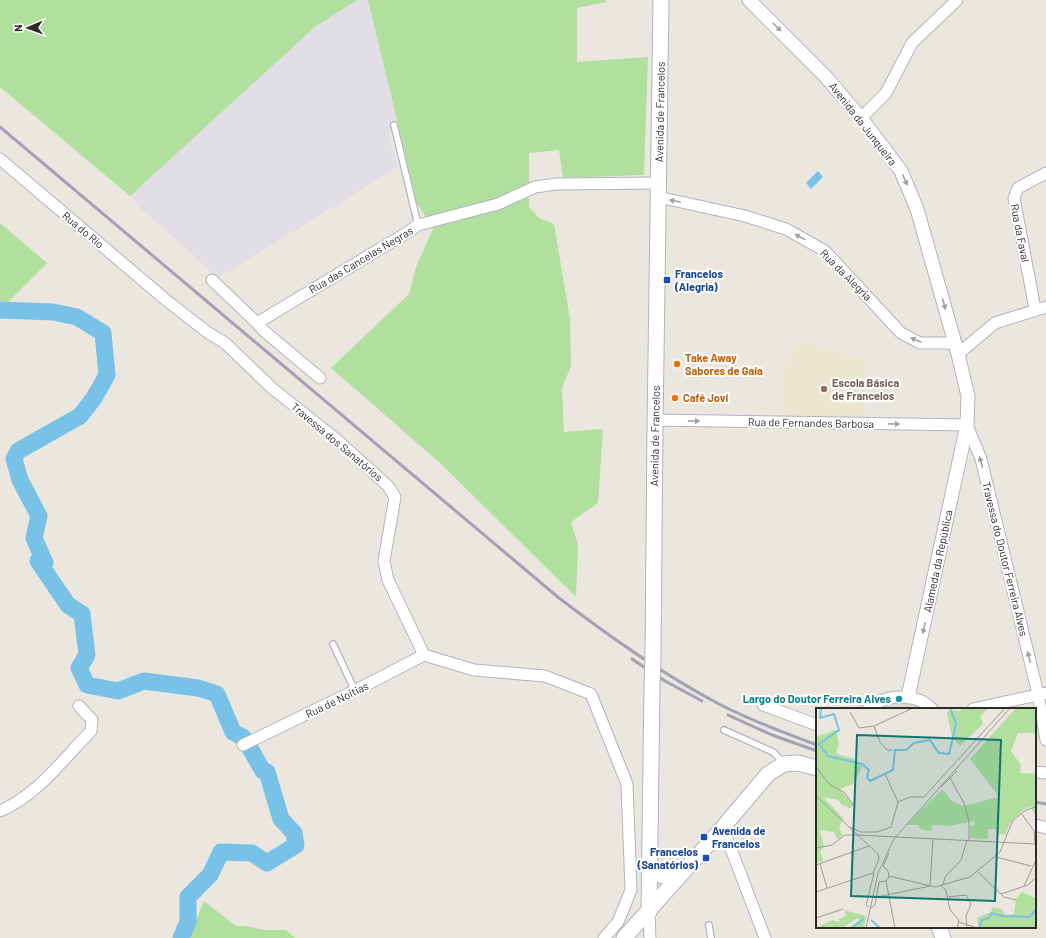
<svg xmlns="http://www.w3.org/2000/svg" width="1046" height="938" viewBox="0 0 1046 938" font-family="Barlow,sans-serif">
<rect width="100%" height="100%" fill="#ece7de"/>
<!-- industrial -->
<polygon fill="#e1dee5" points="357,0 368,0 397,121 388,135 398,167 218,278 200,262 174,237 141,210 130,196 316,26"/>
<!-- education -->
<polygon fill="#ece5cf" points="808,343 864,360 864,421 782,418 785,358 795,345"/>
<!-- green -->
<g fill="#b0df9e">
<polygon points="0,0 357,0 316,26 130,196 0,87"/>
<polygon points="368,0 606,0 606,2 577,8 577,62 648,57 644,175 563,178 559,150 529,153 529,207 539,218 554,224 570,319 571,366 562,388 564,432 603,429 598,503 571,522 578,545 576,597 439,462 331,368 409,294 416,267 433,229 417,203"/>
<polygon points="0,223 47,263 0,310"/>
<polygon points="204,901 236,926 245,926 264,930 286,930 295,938 187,938 189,937"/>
</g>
<!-- plaza -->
<polygon fill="#dcdad5" points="898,690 907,691 925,696 942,709 855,709 872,697 880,693"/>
<!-- water -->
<polygon fill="#78c2e7" points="818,171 823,177 811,189 806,183"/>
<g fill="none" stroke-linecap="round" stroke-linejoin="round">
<!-- river -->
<polyline stroke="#78c2e7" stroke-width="17" points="0,310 53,312 77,317 103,333 107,375 94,398 80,416 18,451 14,459 20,480 39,516 34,538 45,563 38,561 68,605 82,614 87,655 79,668 87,685 118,691 144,681 198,688 217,694 233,732 244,738 263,771 267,772 281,819 294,833 296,845 267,863 252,853 221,852 210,875 188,897 188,922 181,938"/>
<defs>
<g id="service">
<polyline points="394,125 418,225"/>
<polyline points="333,644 355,691"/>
<polyline points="724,730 773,752 784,763"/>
<polyline points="709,925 711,938"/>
</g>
<g id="minor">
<polyline points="861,118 886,93 912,43 957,0"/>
<polyline points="0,159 166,300 207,332 225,343 273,389 336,439 388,486 395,497 384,561 388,580 424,655 474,670 545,676 591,694 627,784 631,890 618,922 604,938"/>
<polyline points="658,197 745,216 786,229 825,251 901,333 920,343 955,343"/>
<polyline points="212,280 257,323 263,330 320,378"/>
<polyline points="1035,309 1014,198 1018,188 1046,173"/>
<polyline points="257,323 408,232 418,225 498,204 535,187 556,184 659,183"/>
<polyline points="958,354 995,323 1046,307"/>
<polyline points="655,420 967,425 981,459 1038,694 1046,740"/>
<polyline points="763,705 817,725"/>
<path d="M868,709C885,694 916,692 932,709"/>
<polyline points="973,709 1046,693"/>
<polyline points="243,745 362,687 424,655"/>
<polyline points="1035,772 1046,773"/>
<path d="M0,811C38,795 63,759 91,731L92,720L79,706"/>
<polyline points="1035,825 1046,828"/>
<polyline points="719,832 728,841 765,938"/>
<polyline points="649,912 650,938"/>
</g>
<polyline id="tertiary" points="749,0 826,77 861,118 901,171 917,209 958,354 968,396 967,425 908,697"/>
<g id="secondary">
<polyline points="653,656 655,429 661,0"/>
<polyline points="649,872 668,877 678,878"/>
<polyline points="649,912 652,686"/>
<polyline points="939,927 943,938"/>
<polyline points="624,938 719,832 768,774 784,764 798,763 817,768"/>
</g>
</defs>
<!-- service casing -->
<use href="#service" stroke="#b1b3be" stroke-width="8"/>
<!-- minor casing -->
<use href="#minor" stroke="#b1b3be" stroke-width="13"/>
<!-- tertiary casing -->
<use href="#tertiary" stroke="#b1b3be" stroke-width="15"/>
<!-- secondary casing -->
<use href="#secondary" stroke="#b1b3be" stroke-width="17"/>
<!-- service -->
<use href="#service" stroke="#fff" stroke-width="5.5"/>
<!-- minor -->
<use href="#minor" stroke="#fff" stroke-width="11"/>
<!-- tertiary -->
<use href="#tertiary" stroke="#fff" stroke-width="13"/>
<!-- secondary -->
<use href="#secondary" stroke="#fff" stroke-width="15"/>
<!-- rail -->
<g stroke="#a1a2b4" stroke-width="3">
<path d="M0,127L559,598C610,637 662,674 719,704C750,720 784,733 817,745"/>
<polyline points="632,659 665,681 702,701"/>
<polyline points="728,715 772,735 817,751"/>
<polyline points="1035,802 1046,804"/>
</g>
<defs>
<polyline id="secondary-bridge" points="652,686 653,656"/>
</defs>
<!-- secondary-bridge casing -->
<use href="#secondary-bridge" stroke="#b1b3be" stroke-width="17" stroke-linecap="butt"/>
<!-- secondary-bridge -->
<use href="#secondary-bridge" stroke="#fff" stroke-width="15"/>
</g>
<!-- one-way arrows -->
<defs><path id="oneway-solid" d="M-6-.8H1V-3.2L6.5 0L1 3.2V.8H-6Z"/></defs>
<g fill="#a0a0a0">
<use href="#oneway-solid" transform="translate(777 27) rotate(45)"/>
<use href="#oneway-solid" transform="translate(905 180) rotate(67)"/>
<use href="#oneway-solid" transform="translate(675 201) rotate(-168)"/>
<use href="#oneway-solid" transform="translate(800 237) rotate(-151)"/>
<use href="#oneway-solid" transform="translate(944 304) rotate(74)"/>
<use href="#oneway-solid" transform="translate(916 340) rotate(-158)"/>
<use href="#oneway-solid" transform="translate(694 421) rotate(1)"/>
<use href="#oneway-solid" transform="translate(894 424) rotate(1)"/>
<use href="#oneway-solid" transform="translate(981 462) rotate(-106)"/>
<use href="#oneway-solid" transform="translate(924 628) rotate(102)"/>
<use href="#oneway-solid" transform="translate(1029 657) rotate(-104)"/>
</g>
<!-- markers -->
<g fill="#1a4fb4" stroke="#fff" stroke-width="1.5">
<rect x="663" y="276" width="8" height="8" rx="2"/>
<rect x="700" y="833" width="8" height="8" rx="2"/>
<rect x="702" y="854" width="8" height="8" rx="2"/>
</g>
<g fill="#e8710a" stroke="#fff" stroke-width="1.5">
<circle cx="677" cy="364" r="4"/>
<circle cx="675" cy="398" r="4"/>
</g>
<circle fill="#8d6e63" stroke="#fff" stroke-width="1.5" cx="824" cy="389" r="4"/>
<circle fill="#0f9aa8" stroke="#fff" stroke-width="1.5" cx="899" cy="699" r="4"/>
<g text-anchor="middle" stroke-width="4" stroke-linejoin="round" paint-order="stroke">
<!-- street labels -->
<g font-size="11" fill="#2b2b2b" stroke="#fff">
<text transform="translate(660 112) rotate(-89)" y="4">Avenida de Francelos</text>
<text transform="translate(863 124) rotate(52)" y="4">Avenida da Junqueira</text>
<text transform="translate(83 230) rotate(40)" y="4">Rua do Rio</text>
<text transform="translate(1020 233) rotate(79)" y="4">Rua da Faval</text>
<text transform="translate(361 260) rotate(-31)" y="4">Rua das Cancelas Negras</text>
<text transform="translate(846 275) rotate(45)" y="4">Rua da Alegria</text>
<text transform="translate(811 423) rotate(1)" y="4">Rua de Fernandes Barbosa</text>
<text transform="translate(655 436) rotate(-89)" y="4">Avenida de Francelos</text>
<text transform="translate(337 442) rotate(40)" y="4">Travessa dos Sanatórios</text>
<text transform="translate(1005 559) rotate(76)" y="4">Travessa do Doutor Ferreira Alves</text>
<text transform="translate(938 561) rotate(-78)" y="4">Alameda da República</text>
<text transform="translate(337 700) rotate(-26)" y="4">Rua de Noitias</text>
</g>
<!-- transit labels -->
<g font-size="11" font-weight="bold" fill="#164399" stroke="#fff" text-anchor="start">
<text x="675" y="278">Francelos<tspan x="675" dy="13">(Alegria)</tspan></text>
<text x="712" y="835">Avenida de<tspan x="712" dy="13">Francelos</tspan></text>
<text x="698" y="856" text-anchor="end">Francelos<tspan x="698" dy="13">(Sanatórios)</tspan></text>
</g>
<!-- food labels -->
<g font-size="11" font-weight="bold" fill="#c56008" stroke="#fff" text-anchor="start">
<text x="685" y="362">Take Away<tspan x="685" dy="13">Sabores de Gaia</tspan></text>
<text x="683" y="402">Café Jovi</text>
</g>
<!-- education labels -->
<g font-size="11" font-weight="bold" fill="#785e54" stroke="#fff" text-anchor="start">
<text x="832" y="387">Escola Básica<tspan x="832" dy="13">de Francelos</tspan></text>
</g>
<!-- culture labels -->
<g font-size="11" font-weight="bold" fill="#0d838f" stroke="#fff" text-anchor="end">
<text x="891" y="703">Largo do Doutor Ferreira Alves</text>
</g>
</g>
<!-- overview -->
<g transform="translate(816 708)">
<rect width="220" height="220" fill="#ece7de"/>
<path d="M147,0H173L164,8L167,16L144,38L136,29L131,5L134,1L143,3ZM200,0H218L220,5V25H202L195,43L205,57L204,65L220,66V109L215,99L210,100L196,112L189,127L181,125L180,121H172V131L154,130V118L159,117L158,113L133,118L116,117V123L104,121L102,117H90L126,81L137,94L147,98L183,89L154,51ZM20,22L23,35L20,46L37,50L46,59L37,76L24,81L38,98L32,101L30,97L28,99L22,92L7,89L27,110L23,119L27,128L21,131L18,124L4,122L8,139L4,143L7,153L0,155V29ZM206,184L220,190V220H163L161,210L175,204L177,199L186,201L189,207L198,206L200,191ZM28,202L50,208L48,220H33L43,212L41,210L27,220H0L16,212L24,214L22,211L30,208Z" fill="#b0df9e"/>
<path fill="none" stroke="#78c2e7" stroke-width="2" d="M5,0L4,10L18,6L23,22L3,36L12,48L46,56L53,62L51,69L54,73L77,62L79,42H90L98,35L114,32L123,45L133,46L140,16L134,0M55,212L64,220M35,220L48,211M163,220L166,212L173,210L176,205L186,208L213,209L220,202"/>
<path fill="none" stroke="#9f9c96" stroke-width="1" d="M34,4L43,20L58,18L97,0M58,18L64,34L72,43L76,41M0,59L13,76L29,85L38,98M69,66L82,94M134,70L148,95L153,113V132M125,79L141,63M0,88L62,146L63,151L57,165L0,184M205,105L218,123L219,136M34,119L45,124H61L75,119L82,94L94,89H108L189,0M41,127L220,136M0,140L16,137L29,127H41M180,149L215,158M4,156L11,180M0,157L53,138M162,164L188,189L200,192M73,168L119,179L154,169L184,144L197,112L210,102L220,99M70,173L79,220M125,177L130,183L134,202L143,212L141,220M127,177L129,169L145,152L151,132M114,178L117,131M208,178L220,152M185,186L212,177L218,171M61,189L114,178M132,189L150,187L155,196L150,208L151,220M53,199L50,197L58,165M55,200L59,197L63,174L70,173L73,169L72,163L67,158L73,145M0,210L27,201M143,214L161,220M50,220L62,165L78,131L194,0"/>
<path fill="#0f766e" fill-opacity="0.15" stroke="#0f766e" stroke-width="2" d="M41,27L185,32L179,193L35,188Z"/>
<rect width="220" height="220" fill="none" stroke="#2b2b2b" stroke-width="2"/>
</g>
<!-- north arrow -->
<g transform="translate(28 28) rotate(268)" stroke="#ffffff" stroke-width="3" paint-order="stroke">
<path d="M0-3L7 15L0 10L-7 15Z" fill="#2b2b2b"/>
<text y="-6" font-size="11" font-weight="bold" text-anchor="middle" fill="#2b2b2b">N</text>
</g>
</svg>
